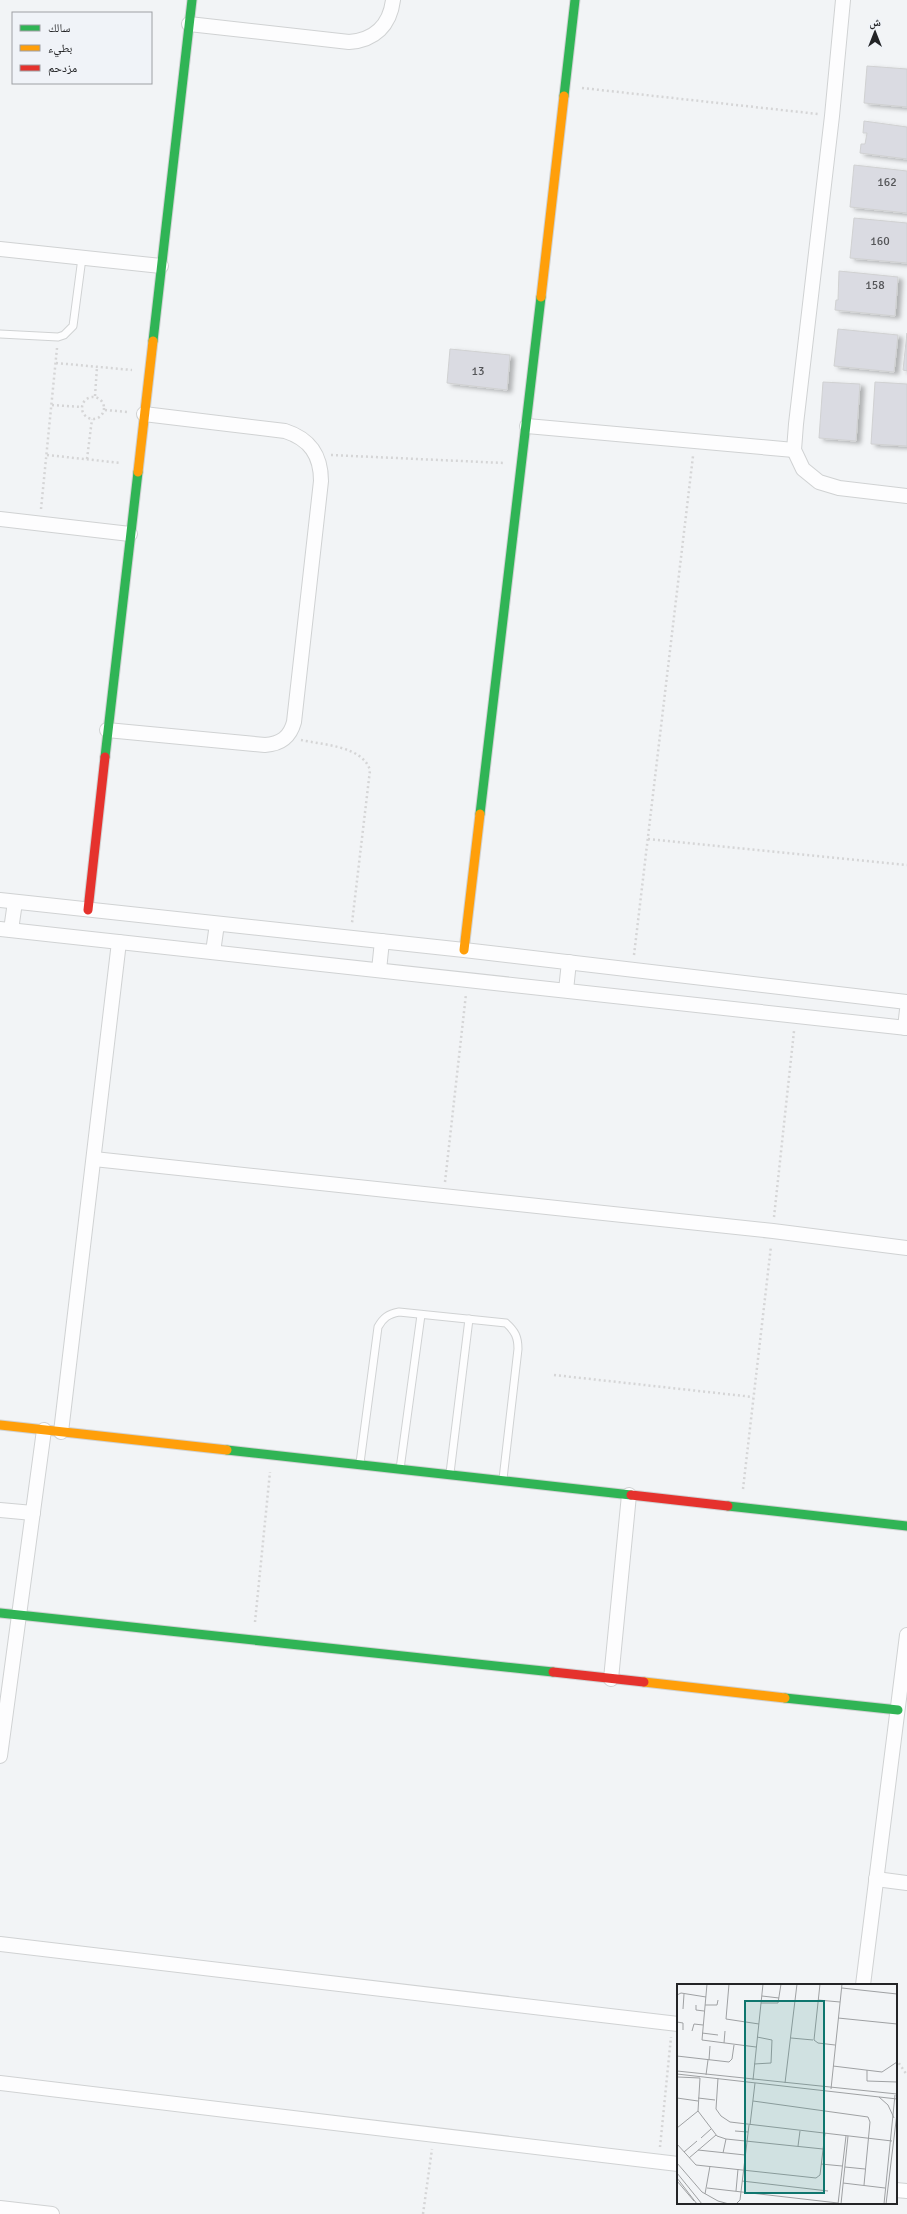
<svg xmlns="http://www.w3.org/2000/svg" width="907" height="2214" viewBox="0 0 907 2214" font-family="Signika,'Noto Naskh Arabic',sans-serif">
<defs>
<filter id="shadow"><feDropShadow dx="4.5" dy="2.5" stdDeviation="2" flood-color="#0004"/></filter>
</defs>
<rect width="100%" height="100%" fill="#f2f4f6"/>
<!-- building -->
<g fill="#dadbe2" stroke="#d0d1d2" filter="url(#shadow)">
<polygon points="867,66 907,69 907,107 864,103"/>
<polygon points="864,121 907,127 907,159 860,153 861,144 865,144 867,133 863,133"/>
<polygon points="854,165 907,171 907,213 850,207"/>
<polygon points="854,218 907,223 907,263 850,258"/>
<polygon points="839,271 898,277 895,316 835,310 836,300 838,300"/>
<polygon points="838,329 898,335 894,372 834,366"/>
<polygon points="907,333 907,371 903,370"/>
<polygon points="450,349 510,355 507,390 447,383"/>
<polygon points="823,382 860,384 856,441 819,438"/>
<polygon points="875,382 907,384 907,446 871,444"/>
</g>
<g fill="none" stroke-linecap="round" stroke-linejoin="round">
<defs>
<g id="lane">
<polyline points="0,334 58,337 64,335 73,326 82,258"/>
<path d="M360,1463L378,1327C383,1318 388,1314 399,1312L506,1323C515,1331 518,1337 518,1349L503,1479"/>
<polyline points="400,1469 421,1315"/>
<polyline points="450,1473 469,1319"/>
</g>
<g id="street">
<polyline points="843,0 832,116 796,424 794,450 803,469 819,482 839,488 907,496"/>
<path d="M189,24L349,42C375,40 390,25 393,0"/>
<polyline points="0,249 161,266"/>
<polyline points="527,426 794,450"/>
<polyline points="0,519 130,534"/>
<path d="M107,730L265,745C281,744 290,737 294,722L321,481C321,455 310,439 285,431L144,414"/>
<polyline points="0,900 464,950 907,1002"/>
<polyline points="0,929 907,1028"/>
<polyline points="11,930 15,902"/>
<polyline points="213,952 217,924"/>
<polyline points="379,970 382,941"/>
<polyline points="566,990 569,962"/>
<polyline points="905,1028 907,1010"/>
<polyline points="94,1159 773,1231 907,1248"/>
<polyline points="61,1432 119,942"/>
<polyline points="0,1510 33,1513"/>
<polyline points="611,1679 629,1495"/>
<polyline points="0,1756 44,1430"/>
<polyline points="876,1879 907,1883"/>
<polyline points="0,1944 678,2024"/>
<polyline points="863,1985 907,1635"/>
<polyline points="0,2083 678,2164"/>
<polyline points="896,2190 907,2191"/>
<polyline points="0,2208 52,2214"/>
</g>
<g id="fast">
<polyline points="564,96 575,0"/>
<polyline points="153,341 192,0"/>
<polyline points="105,757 138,472"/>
<polyline points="480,814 541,297"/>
<polyline points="227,1450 631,1495"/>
<polyline points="728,1506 907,1526"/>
<polyline points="0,1613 553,1672"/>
<polyline points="785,1698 898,1710"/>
</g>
<g id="slow">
<polyline points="541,297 564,96"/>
<polyline points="138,472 153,341"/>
<polyline points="464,950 480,814"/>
<polyline points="0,1425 227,1450"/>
<polyline points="644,1682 785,1698"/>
</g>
<g id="jam">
<polyline points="88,910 105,757"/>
<polyline points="631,1495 728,1506"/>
<polyline points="553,1672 644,1682"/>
</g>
</defs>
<!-- lane casing -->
<use href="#lane" stroke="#d0d2d3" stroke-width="9"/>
<!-- street casing -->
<use href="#street" stroke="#d0d2d3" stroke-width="16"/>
<!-- fast casing -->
<use href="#fast" stroke="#d0d2d3" stroke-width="11"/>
<!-- slow casing -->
<use href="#slow" stroke="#d0d2d3" stroke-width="11"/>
<!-- jam casing -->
<use href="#jam" stroke="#d0d2d3" stroke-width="11"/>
<!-- path -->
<g stroke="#d5d5d6" stroke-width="2.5" stroke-dasharray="2 3" stroke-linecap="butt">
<polyline points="582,88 818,114"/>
<polyline points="56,363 132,370"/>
<polyline points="95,396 97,367"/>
<circle cx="93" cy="408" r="11"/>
<polyline points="52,405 82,407"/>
<polyline points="105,410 128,412"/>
<polyline points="47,455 121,463"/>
<polyline points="331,455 504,463"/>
<polyline points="87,459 92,419"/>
<polyline points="41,509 57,348"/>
<path d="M301,740C324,745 362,746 370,770L352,923"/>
<polyline points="648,839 907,865"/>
<polyline points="634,955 693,456"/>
<polyline points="445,1182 466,994"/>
<polyline points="774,1217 794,1031"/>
<polyline points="554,1375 753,1397"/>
<polyline points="743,1489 771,1246"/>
<polyline points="255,1622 270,1472"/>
<polyline points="896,2059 907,2075"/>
<polyline points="660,2147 671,2037"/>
<polyline points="423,2214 432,2149"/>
</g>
<!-- lane -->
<use href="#lane" stroke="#fdfdfe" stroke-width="7"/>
<!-- street -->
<use href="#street" stroke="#fdfdfe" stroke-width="14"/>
<!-- fast -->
<use href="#fast" stroke="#30b455" stroke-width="9"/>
<!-- slow -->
<use href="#slow" stroke="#ff9f0a" stroke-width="9"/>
<!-- jam -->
<use href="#jam" stroke="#e5322d" stroke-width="9"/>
</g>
<g text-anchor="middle" stroke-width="4" stroke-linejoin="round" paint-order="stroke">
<!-- number labels -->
<g font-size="12" fill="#545558">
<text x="887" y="186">162</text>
<text x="880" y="245">160</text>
<text x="875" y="289">158</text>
<text x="478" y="375">13</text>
</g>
</g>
<!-- overview -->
<g transform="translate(677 1984)">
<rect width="220" height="220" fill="#f2f4f6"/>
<path fill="none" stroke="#9fa1a3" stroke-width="1" d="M30,0L25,56L79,63M52,0L49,35L82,40M143,0L137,56L141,59L158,61M165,4L220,10M0,11L4,9L29,13M85,12L102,14M141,16L163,18M84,19H101L104,0M19,21V26L27,27M28,21H40L41,16M6,25L7,10M161,34L220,40M0,38L6,39V46M15,47L17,40L26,41M25,49L41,51M114,54L136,56M47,59L48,47M0,72L52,78L55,75L57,61M32,76L33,62M77,80L94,79L95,56L80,53M156,82L205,88L220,78M190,86V97L220,98M0,87L220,110M0,90L220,115M29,91L31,76M1,93L23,94L21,127L40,152L49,155L146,165M41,94L39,125L44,132L53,138L215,157M76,96L86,0M108,99L120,0M154,105L165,0M202,113L211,121L217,134M0,114L21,117M21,114L38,116M76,117L191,133L193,138L187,201M73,141L78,99M0,144L21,127M58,147L71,148M24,154L34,145M0,160L19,181L139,194L143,191L148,149M121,162L123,147M21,166L68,171M7,168L20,157M46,169L49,155M12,174L39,151M0,179L25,208L41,217L52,220M144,180L165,182M168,183L188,185M0,189L25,220M0,194L20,220M0,197L17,217M65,197L151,207M166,199L208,204M30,204L161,219M59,207L61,185M28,210L33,182M59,220L63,216L72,141M161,220L169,152M164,220L171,152M207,220L218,111M209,220L220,129"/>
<path fill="#0f766e" fill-opacity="0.15" stroke="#0f766e" stroke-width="2" d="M68,17H147V209H68Z"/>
<rect width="220" height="220" fill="none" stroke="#232426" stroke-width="2"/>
</g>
<!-- legend -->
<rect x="12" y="12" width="140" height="72" fill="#f0f3f8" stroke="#9ea0a4"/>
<rect x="20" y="25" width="20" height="6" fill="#30b455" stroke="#9ea0a4"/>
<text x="48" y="32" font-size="12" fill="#232426">سالك</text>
<rect x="20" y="45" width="20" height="6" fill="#ff9f0a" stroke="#9ea0a4"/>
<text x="48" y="52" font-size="12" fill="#232426">بطيء</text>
<rect x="20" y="65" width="20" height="6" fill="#e5322d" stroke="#9ea0a4"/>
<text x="48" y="72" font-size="12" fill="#232426">مزدحم</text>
<!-- north arrow -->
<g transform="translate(875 32)" stroke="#f0f3f8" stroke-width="3" paint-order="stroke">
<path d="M0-3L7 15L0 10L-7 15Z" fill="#232426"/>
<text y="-6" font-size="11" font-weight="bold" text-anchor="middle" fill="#232426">ش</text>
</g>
</svg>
